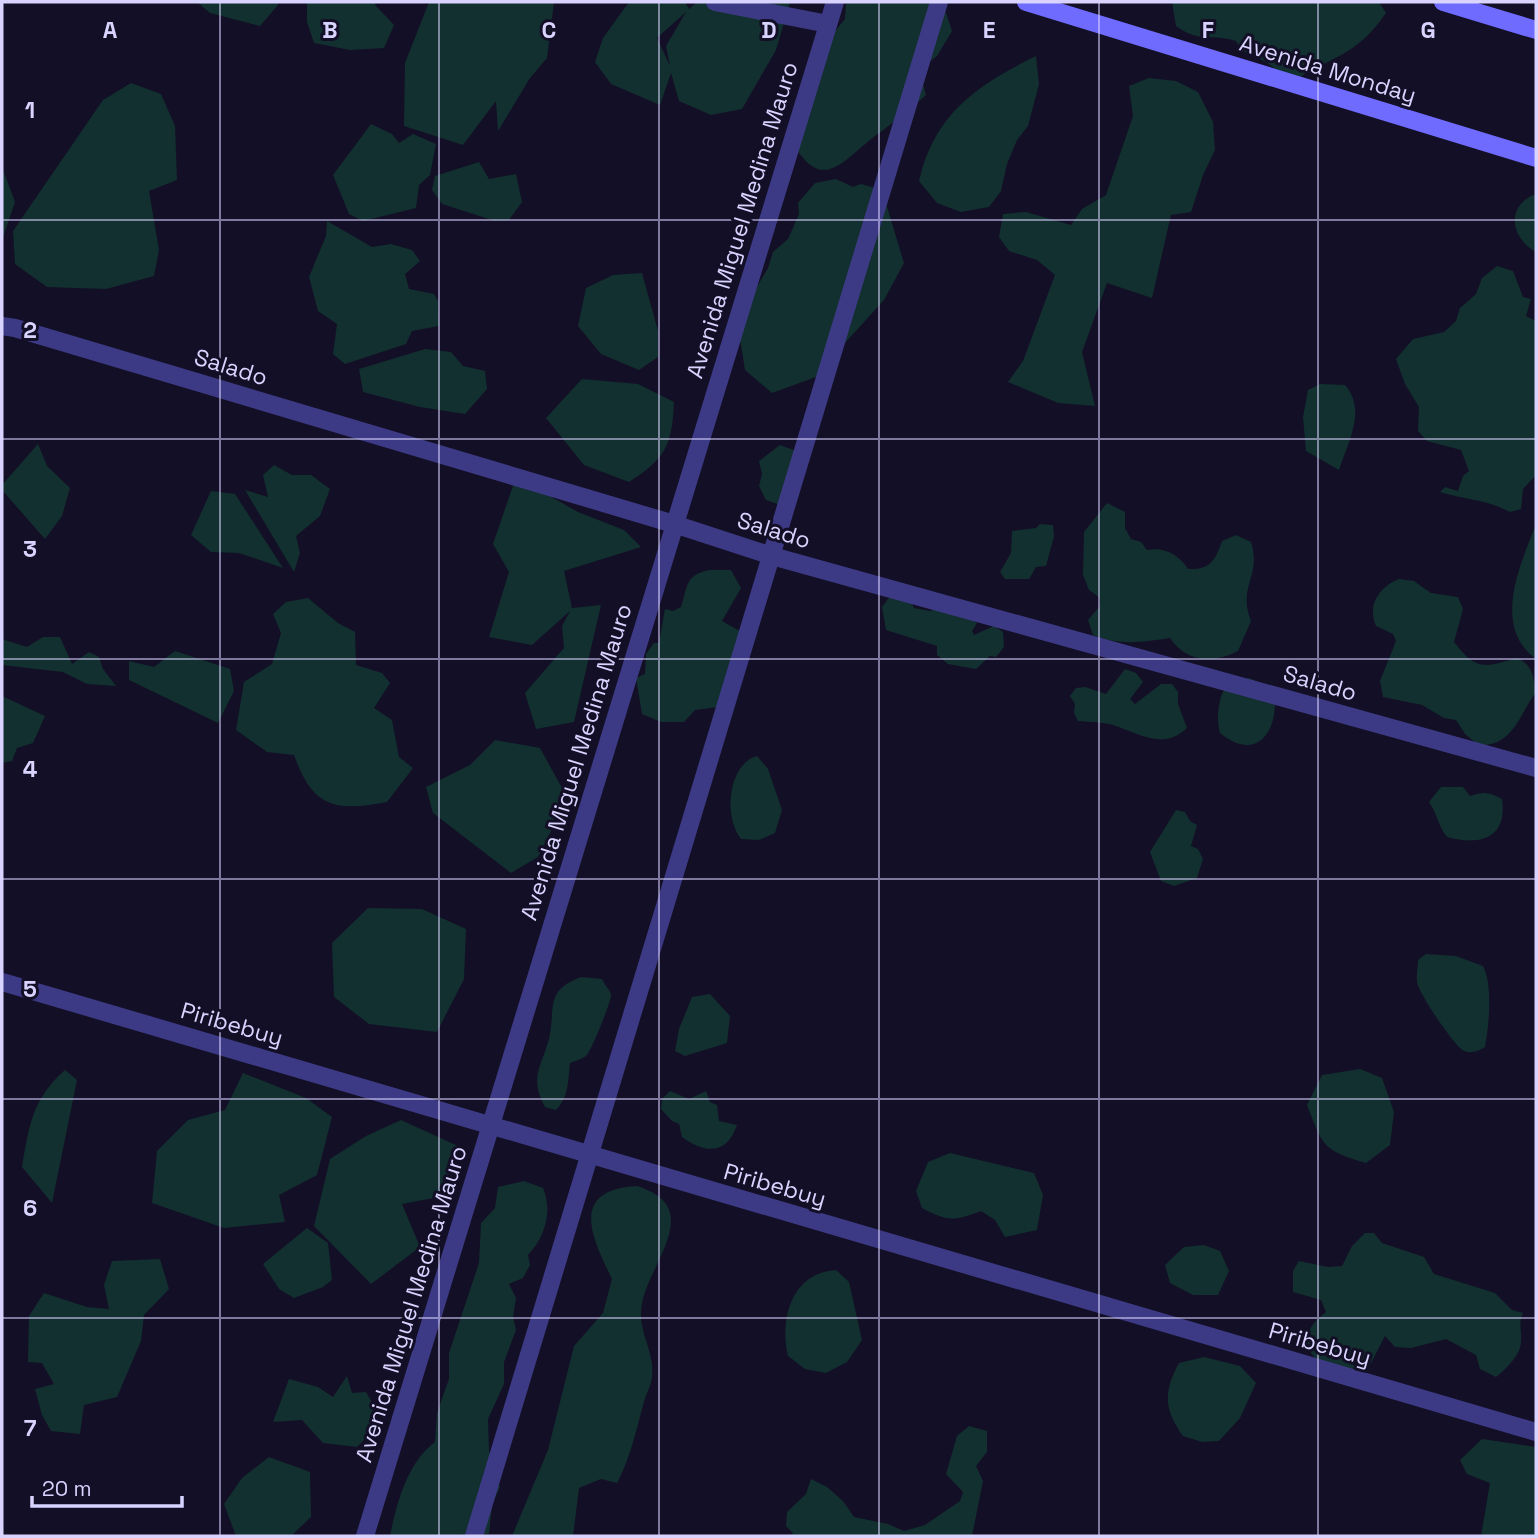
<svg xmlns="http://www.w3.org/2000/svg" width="1538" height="1538" viewBox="0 0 1538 1538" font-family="'Space Grotesk',sans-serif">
<rect width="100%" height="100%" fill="#130f26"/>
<!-- green -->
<g fill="#12302f" fill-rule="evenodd">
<polygon points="197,2 277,2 278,5 260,26 210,13"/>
<polygon points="376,2 375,5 394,25 384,48 350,50 314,43 307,22 307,2"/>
<polygon points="429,2 554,2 547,58 530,78 498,131 496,101 463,145 404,126 405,63"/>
<path d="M629,2H685L689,9L697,2H790L776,50L742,109L711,115L679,101L671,73L660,105L611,84L595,62L603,38ZM686,12L666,46L670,66L657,38Z"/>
<path d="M846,2H937L946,13L952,31L937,56L919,70L926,95C909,110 893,123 875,136C841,162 822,195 791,140L831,36L845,19Z"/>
<path d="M1172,2H1379L1386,13C1357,56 1330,57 1290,83L1268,63L1241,50L1236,41C1211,33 1201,44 1176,26Z"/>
<path d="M1036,56L1039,84L1028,126L1017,140L1007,164L1001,191L989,207L961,212L937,203L919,181C934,114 977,85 1036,56Z"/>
<polygon points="1149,78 1176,81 1198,92 1213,122 1215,150 1203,175 1191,212 1171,215 1152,298 1107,283 1082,352 1095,406 1058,403 1008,382 1023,361 1055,275 1037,260 1009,251 999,237 1003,214 1026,212 1071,225 1082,209 1106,195 1133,116 1129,86"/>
<polygon points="131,83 161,94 175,126 177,180 149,191 159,250 154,276 106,289 47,287 15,264 13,231 103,100"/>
<polygon points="371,124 392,134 399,143 413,134 436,144 430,175 419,185 416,208 363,221 349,214 333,175"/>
<polygon points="479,162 489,179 516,174 522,202 509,220 495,221 442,204 432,190 435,176"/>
<polygon points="2,167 15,202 2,240"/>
<polygon points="836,179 853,187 861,184 882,190 904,263 884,300 844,344 827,373 772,393 745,370 741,344 733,328 768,268 773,252 788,239 799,214 798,203 815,183"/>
<path d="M1533,195H1536V252C1512,239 1505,208 1533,195Z"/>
<polygon points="327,221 372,247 391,244 412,250 420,261 405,274 409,289 434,294 438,301 439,326 412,331 406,344 345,364 333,354 337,324 318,311 309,277 326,236"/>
<path d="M1497,266L1513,271L1523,297L1531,299L1526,316L1536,321V475L1523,489L1521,509L1510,512C1488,500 1463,499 1440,492L1445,487L1458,491L1463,476L1469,471L1461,450L1427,441L1418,431L1419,407L1405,384L1396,359L1413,339L1444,332L1456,321L1460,308L1476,294L1482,278Z"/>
<polygon points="642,273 658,331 658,357 639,370 601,354 578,326 586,288 613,275"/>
<polygon points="425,349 451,352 463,366 485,371 487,389 465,414 420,407 363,392 359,369"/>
<path d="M582,379L638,384L674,402C672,445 666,458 629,482L584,465L546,418Z"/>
<path d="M1320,384L1345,385C1367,410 1348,442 1339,470L1306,451L1303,417L1308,390Z"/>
<polygon points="38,444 47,466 70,488 62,516 45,539 2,490 2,485"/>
<polygon points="780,445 802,453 786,507 766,500 759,486 762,474 759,461"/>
<polygon points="274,465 292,475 311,475 330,489 320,516 296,536 300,553 294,572 245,490 268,497 263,475"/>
<polygon points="516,477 578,512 624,530 641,547 564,571 572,608 601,605 574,722 536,729 525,693 564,648 562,626 570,611 532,645 489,637 509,572 493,544"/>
<polygon points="211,491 235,494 283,568 239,553 211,552 191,535"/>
<path d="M1107,503L1125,512V528L1131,539L1141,542L1147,550C1165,547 1179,555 1188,569C1210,570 1215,561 1222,541L1236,535L1251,542C1262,577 1237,585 1251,621L1238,651C1213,664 1186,662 1170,638C1146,642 1116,646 1093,635L1088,620L1100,606V598L1089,590L1083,575L1084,532Z"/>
<polygon points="1040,524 1053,525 1054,536 1046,566 1036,567 1029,579 1005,579 1000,572 1011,553 1012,531 1036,528"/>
<path d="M1535,527L1536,528V659C1493,628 1518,569 1535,527Z"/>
<path d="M709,570H731L741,588L722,621L747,635L726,706L695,710L684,722H661L642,714L636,678L645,674L646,654L654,643H659L665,609L673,611L681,607C688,586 685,575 709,570Z"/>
<path d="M1399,579L1414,581L1431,593L1458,597L1463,609L1454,642C1477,672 1485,667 1517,658C1533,665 1533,676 1536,692C1519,715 1513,747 1478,745L1465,734L1456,720L1444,718L1422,705L1383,697L1380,681L1396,641L1393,634L1376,626C1367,605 1379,587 1399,579Z"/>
<polygon points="891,595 911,601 914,608 930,611 935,609 971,618 977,623 972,631 974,635 994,626 1003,632 1004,647 996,657 990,656 976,669 948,664 937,655 937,646 886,630 882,607"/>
<path d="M308,598L338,623L355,632L356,665L382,673L390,683L374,708L392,720L399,757L413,768L387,802C335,812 313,808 294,755L267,752L236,730L244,682L272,664L281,633L273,614L286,602Z"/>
<polygon points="43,637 60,637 72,664 89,652 99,657 103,669 116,686 87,684 63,672 2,665 2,639 27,647"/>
<polygon points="175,651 230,669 234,691 218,723 129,680 129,661 154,667"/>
<path d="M1125,669L1136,673L1143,682L1130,699L1135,704L1161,684H1172L1178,692V704L1187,728C1163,751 1138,733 1113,725C1102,722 1089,722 1078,721L1074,713L1075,704L1070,696L1076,688L1085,687L1106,694Z"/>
<path d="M1249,678L1274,689C1280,727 1260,765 1220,733C1216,718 1218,699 1226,686Z"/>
<polygon points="2,696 45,716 33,743 17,748 12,761 2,763"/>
<polygon points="495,740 540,748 562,788 554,825 538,857 511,873 433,813 426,787 470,765"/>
<path d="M757,756L768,769L782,810L775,833L759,840L741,839C723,817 728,764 757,756Z"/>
<path d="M1441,787H1463L1470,796C1483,791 1490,792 1502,799C1508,839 1479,846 1447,837C1438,826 1438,815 1429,802Z"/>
<polygon points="1176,810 1185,812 1190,821 1197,825 1191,846 1198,849 1203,859 1197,878 1174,886 1161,881 1150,852"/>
<polygon points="368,908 422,909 466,929 464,979 437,1032 369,1024 334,997 332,943"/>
<path d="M1426,954L1456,956L1483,966C1493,984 1489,1026 1485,1047C1479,1051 1471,1054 1464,1051C1455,1047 1419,994 1417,982C1416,976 1418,967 1418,960Z"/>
<path d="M581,977L602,979C604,984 609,989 611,994C612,1000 591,1052 586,1056C582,1059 575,1061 570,1063C568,1080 569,1097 556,1110L545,1107C529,1077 541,1068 549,1039C556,1008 544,991 581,977Z"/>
<polygon points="710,994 730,1016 727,1043 685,1056 675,1051 679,1029 692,997"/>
<path d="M1360,1069L1382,1078L1394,1112L1390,1145L1366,1163C1322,1150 1323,1146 1307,1105L1322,1075Z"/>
<path d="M65,1070L77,1080L52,1203L22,1167C29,1126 32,1099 65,1070Z"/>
<polygon points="243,1073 306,1098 332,1117 317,1175 279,1195 285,1222 224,1228 152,1203 157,1151 188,1120 225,1110"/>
<path d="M670,1091L689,1099L706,1091L710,1102L717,1105L719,1121L737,1125C727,1155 705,1154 682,1137L679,1124L672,1121L661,1109L662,1099Z"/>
<polygon points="401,1120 458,1146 439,1197 402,1204 420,1247 371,1284 314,1226 330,1159 366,1136"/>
<path d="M950,1153L1034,1173L1043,1195L1037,1230L1005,1237L995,1220L981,1211C954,1221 948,1222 922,1208L916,1191L928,1162Z"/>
<path d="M524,1181L543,1188C553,1211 545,1237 528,1255L530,1265L523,1278L509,1284L516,1298L513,1317L516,1330L504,1362V1384L488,1419L489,1451L500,1487L492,1505L489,1534L390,1536C397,1502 407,1463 435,1442L437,1413L449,1379V1353L479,1263L481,1223L495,1208L498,1187Z"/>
<path d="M637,1186C711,1209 641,1269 641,1313C640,1334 655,1355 652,1376C652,1385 646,1393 644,1402C636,1430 631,1457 617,1483L601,1479L579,1488L573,1536H512L548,1450L574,1346L603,1313L612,1279C592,1238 568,1190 637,1186Z"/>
<polygon points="307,1228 328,1243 332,1280 323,1287 294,1298 279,1289 263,1264"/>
<path d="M1365,1233H1374L1382,1243L1424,1257L1434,1274L1495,1293L1512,1310L1523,1313C1518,1325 1522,1329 1521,1341C1521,1355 1506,1369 1496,1377L1480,1369L1476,1355L1446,1339L1411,1348L1395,1347L1385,1336L1370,1365L1349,1384C1320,1363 1284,1345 1326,1312L1321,1300L1293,1292V1271L1299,1261L1328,1267L1342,1266L1352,1246Z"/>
<polygon points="1204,1245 1220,1251 1229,1271 1218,1295 1193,1295 1170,1283 1165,1265 1184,1247"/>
<polygon points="160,1259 169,1289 144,1315 141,1341 117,1397 84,1405 80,1434 51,1431 42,1415 35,1389 54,1384 42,1363 28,1362 29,1316 44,1293 87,1307 109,1309 104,1285 112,1261"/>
<path d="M836,1270L849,1282L862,1340L847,1362L826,1373L805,1369L788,1356C779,1318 792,1273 836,1270Z"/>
<path d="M1204,1357L1240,1366L1256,1383L1240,1418L1219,1441L1202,1442L1183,1436C1164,1410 1163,1392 1179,1363Z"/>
<polygon points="347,1376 352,1393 366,1392 376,1409 376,1428 357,1447 323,1443 302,1420 273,1422 289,1379 318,1387 333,1397"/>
<polygon points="969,1426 987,1431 987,1452 976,1466 983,1481 972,1536 791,1536 793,1533 786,1526 787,1512 806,1494 811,1479 827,1487 843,1501 854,1517 888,1524 904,1531 925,1525 960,1501 963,1492 946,1474 957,1436"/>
<polygon points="1482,1439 1536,1447 1536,1536 1481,1536 1490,1483 1467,1474 1460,1460"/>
<polygon points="269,1457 310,1472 311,1517 291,1536 236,1536 224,1504 242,1478"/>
</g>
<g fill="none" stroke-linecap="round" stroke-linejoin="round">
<!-- service -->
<polyline stroke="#3d3a85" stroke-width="18" points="715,2 828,24"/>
<!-- minor -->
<g stroke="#3d3a85" stroke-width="18">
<polyline points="2,326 15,328 674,524 772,556 1536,768"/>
<polyline points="2,982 1536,1432"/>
<polyline points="365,1536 835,2"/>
<polyline points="474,1536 939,2"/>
</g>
<!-- secondary -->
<g stroke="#6f6bff" stroke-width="18">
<polyline points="1026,2 1536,158"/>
<polyline points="1443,2 1536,30"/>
</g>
</g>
<!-- grid -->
<path fill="none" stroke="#d9d4ff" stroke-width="2" stroke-opacity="0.55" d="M220,2V1536M439,2V1536M659,2V1536M879,2V1536M1099,2V1536M1318,2V1536M2,220H1536M2,439H1536M2,659H1536M2,879H1536M2,1099H1536M2,1318H1536"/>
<g text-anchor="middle" stroke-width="6" stroke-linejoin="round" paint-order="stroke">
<!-- street labels -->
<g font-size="23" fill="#d9d4ff" stroke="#130f26">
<text transform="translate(1328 69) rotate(17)" y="8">Avenida Monday</text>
<text transform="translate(742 220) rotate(-73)" y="8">Avenida Miguel Medina Mauro</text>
<text transform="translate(231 367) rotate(17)" y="8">Salado</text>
<text transform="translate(774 530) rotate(17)" y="8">Salado</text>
<text transform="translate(1320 683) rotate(16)" y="8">Salado</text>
<text transform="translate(576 762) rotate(-73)" y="8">Avenida Miguel Medina Mauro</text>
<text transform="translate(232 1024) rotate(16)" y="8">Piribebuy</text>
<text transform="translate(775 1185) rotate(16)" y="8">Piribebuy</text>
<text transform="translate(411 1304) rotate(-73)" y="8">Avenida Miguel Medina Mauro</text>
<text transform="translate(1320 1344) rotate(16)" y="8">Piribebuy</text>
</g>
</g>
<g font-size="23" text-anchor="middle" font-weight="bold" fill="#d9d4ff" stroke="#130f26" stroke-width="6" stroke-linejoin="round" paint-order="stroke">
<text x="110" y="38">A</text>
<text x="330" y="38">B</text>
<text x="549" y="38">C</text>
<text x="769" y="38">D</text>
<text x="989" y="38">E</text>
<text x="1208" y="38">F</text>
<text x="1428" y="38">G</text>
<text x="30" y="118">1</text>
<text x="30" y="338">2</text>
<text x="30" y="557">3</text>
<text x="30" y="777">4</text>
<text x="30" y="997">5</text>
<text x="30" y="1216">6</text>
<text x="30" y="1436">7</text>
</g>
<!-- border -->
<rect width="1538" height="1538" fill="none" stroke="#d9d4ff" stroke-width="7"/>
<!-- scale -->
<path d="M32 1496v10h150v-10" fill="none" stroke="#d9d4ff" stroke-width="3.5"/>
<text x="42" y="1496" font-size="21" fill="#d9d4ff" stroke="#130f26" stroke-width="5" paint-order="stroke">20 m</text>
</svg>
